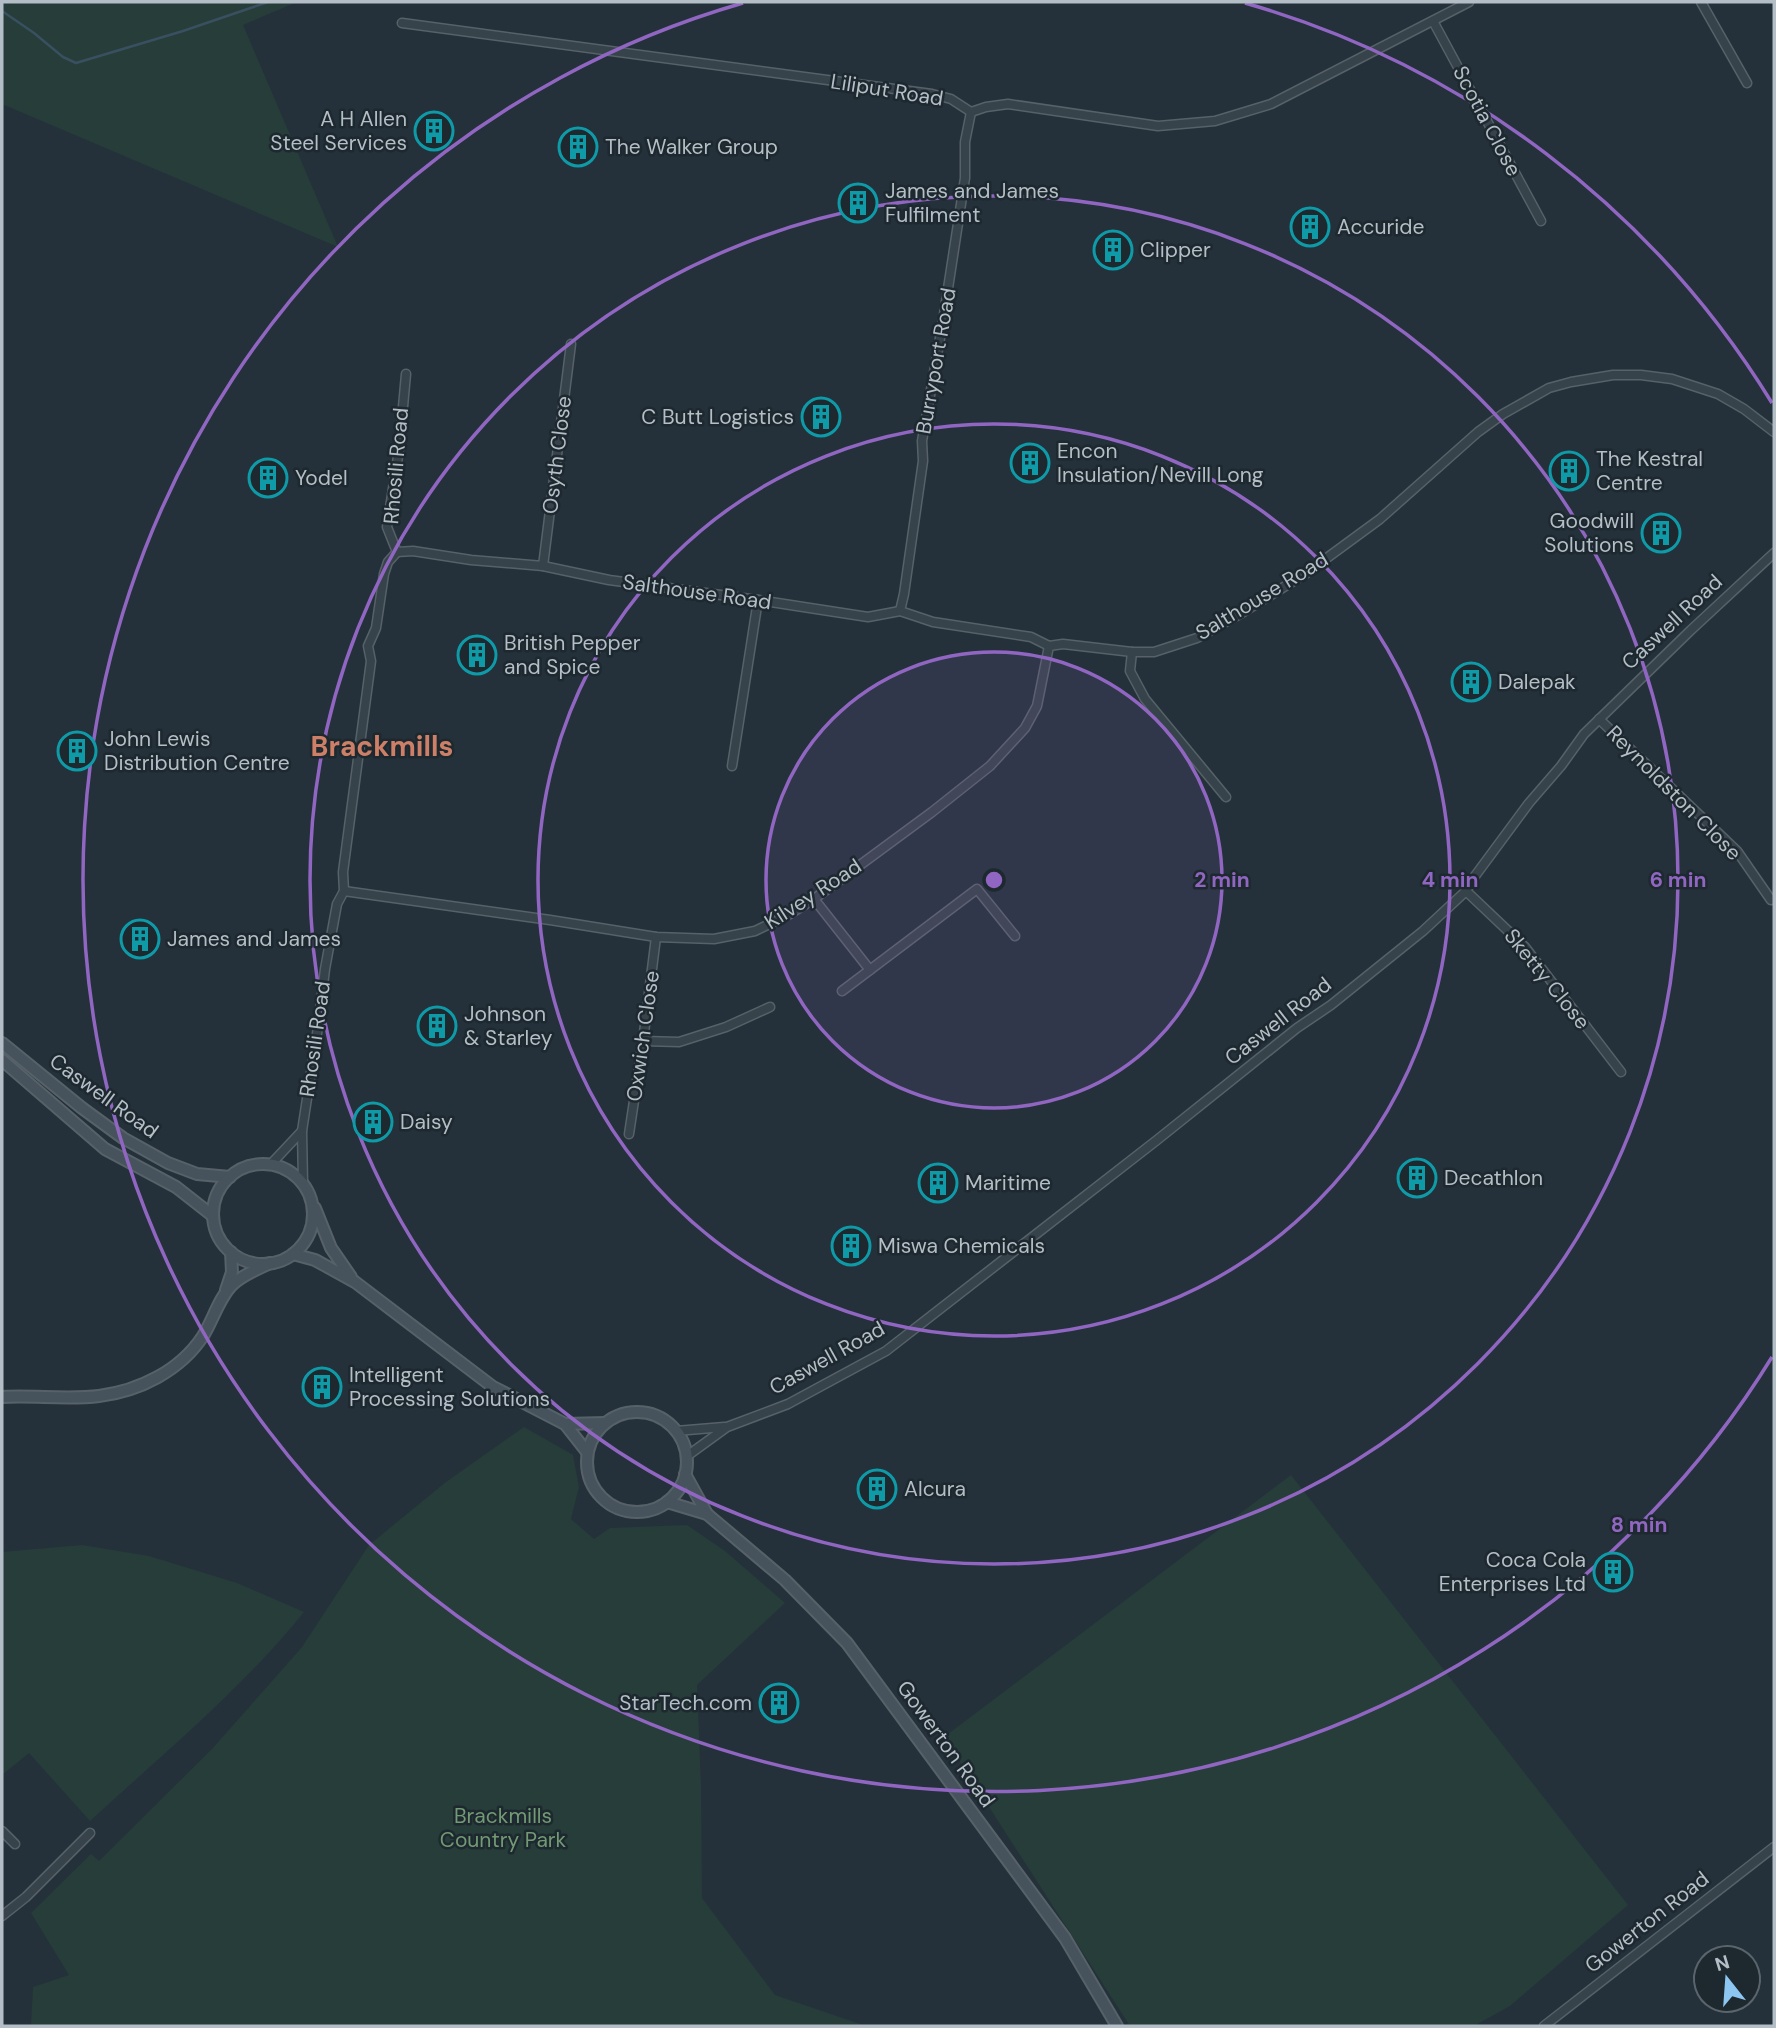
<svg xmlns="http://www.w3.org/2000/svg" width="1776" height="2028" viewBox="0 0 1776 2028" font-family="'DM Sans',sans-serif">
<rect width="100%" height="100%" fill="#24313a"/>
<!-- green -->
<g fill="#273d3a">
<polygon points="2,2 297,2 243,25 338,247 2,104"/>
<polygon points="524,1427 573,1455 579,1487 571,1519 594,1539 610,1528 687,1525 725,1551 785,1603 697,1685 701,1786 702,1898 775,1995 866,2026 31,2026 33,1987 69,1975 31,1913 91,1854 99,1861 212,1749 302,1647 369,1545 446,1482"/>
<polygon points="1291,1475 1628,1905 1510,2006 1474,2026 1130,2026 944,1737"/>
<path d="M82,1545L149,1556L237,1583L304,1612C242,1689 163,1754 90,1821L29,1753L2,1775V1552Z"/>
</g>
<g fill="none" stroke-linecap="round" stroke-linejoin="round">
<!-- stream -->
<polyline stroke="#395060" stroke-width="2.5" points="2,11 34,33 63,57 76,63 183,31 268,2"/>
<defs>
<g id="street">
<polyline points="1701,2 1747,83"/>
<polyline points="1433,21 1541,221"/>
<polyline points="402,23 932,94 951,99 971,112 986,107 1008,104 1158,126 1215,121 1271,104 1469,2"/>
<polyline points="397,552 413,551 471,560 543,566 609,580 758,600 868,617 900,611 933,622 1031,637 1049,646 1063,644 1132,652 1154,652 1197,638 1240,614 1305,574 1380,519 1478,432 1503,414 1549,388 1571,382 1613,375 1641,375 1672,379 1718,394 1744,409 1774,432"/>
<polyline points="543,566 571,344"/>
<polyline points="900,611 904,594 923,461 922,441 943,321 965,178 965,142 971,112"/>
<polyline points="1132,652 1130,671 1145,699 1226,797"/>
<polyline points="1599,719 1737,851 1771,900 1774,899"/>
<polyline points="732,766 758,600"/>
<polyline points="344,891 550,920 656,937 714,939 755,931 788,915 814,899 932,812 990,766 1025,728 1037,706 1049,646"/>
<polyline points="1466,891 1525,947 1621,1072"/>
<polyline points="814,899 870,970"/>
<polyline points="842,991 977,889 1015,936"/>
<polyline points="643,1041 679,1042 726,1027 770,1007"/>
<polyline points="629,1134 643,1041 656,937"/>
<polyline points="271,1164 302,1131"/>
<polyline points="303,1183 302,1131 318,1027 325,969 337,904 344,891 343,872 371,661 368,646 376,628 384,574 388,562 397,552 387,527 399,450 406,374"/>
<polyline points="676,1431 724,1427"/>
<polyline points="687,1456 727,1427 788,1404 886,1351 1157,1140 1297,1028 1331,1005 1423,931 1466,891 1475,876 1529,803 1561,766 1584,734 1691,630 1774,553"/>
<polyline points="2,1831 15,1844"/>
<polyline points="2,1916 26,1897 90,1833"/>
<polyline points="1544,2026 1774,1847"/>
</g>
<g id="secondary">
<polyline points="2,1043 82,1108 123,1138 168,1163 197,1174 230,1177"/>
<polyline points="2,1060 105,1149 176,1187 213,1216"/>
<circle cx="263" cy="1214" r="50"/>
<polyline points="315,1208 331,1248 351,1277"/>
<polyline points="293,1254 315,1260 355,1282 493,1387 565,1424 587,1452"/>
<polyline points="226,1290 232,1272 231,1252"/>
<path d="M2,1397C33,1395 68,1400 99,1396C139,1391 180,1371 203,1336C213,1320 219,1298 232,1285C242,1275 258,1269 270,1263"/>
<circle cx="637" cy="1462" r="50"/>
<polyline points="565,1424 605,1423"/>
<polyline points="685,1474 707,1514 785,1580 847,1643 1065,1938 1117,2026"/>
<polyline points="667,1502 707,1514"/>
</g>
</defs>
<!-- street casing -->
<use href="#street" stroke="#566168" stroke-width="11"/>
<!-- secondary casing -->
<use href="#secondary" stroke="#566168" stroke-width="14"/>
<!-- street -->
<use href="#street" stroke="#37434a" stroke-width="8"/>
<!-- secondary -->
<use href="#secondary" stroke="#46535d" stroke-width="10"/>
</g>
<!-- distance rings -->
<circle cx="994" cy="880" r="228" fill="#9166c2" fill-opacity=".12"/>
<g fill="none" stroke="#9166c2" stroke-width="3.5">
<circle cx="994" cy="880" r="228"/>
<circle cx="994" cy="880" r="456"/>
<circle cx="994" cy="880" r="684"/>
<path d="M1772 1357A912 912 0 1 1 743 3M1245 3A912 912 0 0 1 1772 403"/>
</g>
<!-- icons -->
<defs>
<symbol id="building-ring" viewBox="-11 -11 22 22"><circle r="9.5" fill="#1d282f" stroke="#0f9aa8" stroke-width="1.5"/><path d="M-4-6H4V6H1V3H-1V6H-4ZM-2.5-4.3h1.7v1.8h-1.7ZM.8-4.3h1.7v1.8H.8ZM-2.5-1h1.7V.8h-1.7ZM.8-1h1.7V.8H.8Z" fill="#0f9aa8"/></symbol>
</defs>
<g fill-rule="evenodd">
<use href="#building-ring" x="412" y="109" width="44" height="44"/>
<use href="#building-ring" x="556" y="125" width="44" height="44"/>
<use href="#building-ring" x="836" y="181" width="44" height="44"/>
<use href="#building-ring" x="1288" y="205" width="44" height="44"/>
<use href="#building-ring" x="1091" y="228" width="44" height="44"/>
<use href="#building-ring" x="799" y="395" width="44" height="44"/>
<use href="#building-ring" x="1008" y="441" width="44" height="44"/>
<use href="#building-ring" x="1547" y="449" width="44" height="44"/>
<use href="#building-ring" x="246" y="456" width="44" height="44"/>
<use href="#building-ring" x="1639" y="511" width="44" height="44"/>
<use href="#building-ring" x="455" y="633" width="44" height="44"/>
<use href="#building-ring" x="1449" y="660" width="44" height="44"/>
<use href="#building-ring" x="55" y="729" width="44" height="44"/>
<use href="#building-ring" x="118" y="917" width="44" height="44"/>
<use href="#building-ring" x="415" y="1004" width="44" height="44"/>
<use href="#building-ring" x="351" y="1100" width="44" height="44"/>
<use href="#building-ring" x="1395" y="1156" width="44" height="44"/>
<use href="#building-ring" x="916" y="1161" width="44" height="44"/>
<use href="#building-ring" x="829" y="1224" width="44" height="44"/>
<use href="#building-ring" x="300" y="1365" width="44" height="44"/>
<use href="#building-ring" x="855" y="1467" width="44" height="44"/>
<use href="#building-ring" x="1591" y="1550" width="44" height="44"/>
<use href="#building-ring" x="757" y="1681" width="44" height="44"/>
</g>
<g text-anchor="middle" stroke-width="5" stroke-linejoin="round" paint-order="stroke">
<!-- street labels -->
<g font-size="21" fill="#b3bec6" stroke="#1d282f">
<text transform="translate(887 90) rotate(9)" y="7">Liliput Road</text>
<text transform="translate(1487 121) rotate(62)" y="7">Scotia Close</text>
<text transform="translate(936 361) rotate(-80)" y="7">Burryport Road</text>
<text transform="translate(557 455) rotate(-83)" y="7">Osyth Close</text>
<text transform="translate(396 466) rotate(-85)" y="7">Rhosili Road</text>
<text transform="translate(697 592) rotate(8)" y="7">Salthouse Road</text>
<text transform="translate(1262 596) rotate(-31)" y="7">Salthouse Road</text>
<text transform="translate(1672 622) rotate(-43)" y="7">Caswell Road</text>
<text transform="translate(1674 793) rotate(45)" y="7">Reynoldston Close</text>
<text transform="translate(813 894) rotate(-33)" y="7">Kilvey Road</text>
<text transform="translate(1547 979) rotate(51)" y="7">Sketty Close</text>
<text transform="translate(1278 1021) rotate(-38)" y="7">Caswell Road</text>
<text transform="translate(643 1036) rotate(-82)" y="7">Oxwich Close</text>
<text transform="translate(315 1039) rotate(-82)" y="7">Rhosili Road</text>
<text transform="translate(104 1096) rotate(36)" y="7">Caswell Road</text>
<text transform="translate(827 1358) rotate(-29)" y="7">Caswell Road</text>
<text transform="translate(946 1744) rotate(54)" y="7">Gowerton Road</text>
<text transform="translate(1647 1922) rotate(-38)" y="7">Gowerton Road</text>
</g>
<!-- poi labels -->
<g font-size="21" fill="#b3bec6" stroke="#1d282f" text-anchor="start">
<text x="407" y="126" text-anchor="end">A H Allen<tspan x="407" dy="24">Steel Services</tspan></text>
<text x="605" y="154">The Walker Group</text>
<text x="885" y="198">James and James<tspan x="885" dy="24">Fulfilment</tspan></text>
<text x="1337" y="234">Accuride</text>
<text x="1140" y="257">Clipper</text>
<text x="794" y="424" text-anchor="end">C Butt Logistics</text>
<text x="1057" y="458">Encon<tspan x="1057" dy="24">Insulation/Nevill Long</tspan></text>
<text x="1596" y="466">The Kestral<tspan x="1596" dy="24">Centre</tspan></text>
<text x="295" y="485">Yodel</text>
<text x="1634" y="528" text-anchor="end">Goodwill<tspan x="1634" dy="24">Solutions</tspan></text>
<text x="504" y="650">British Pepper<tspan x="504" dy="24">and Spice</tspan></text>
<text x="1498" y="689">Dalepak</text>
<text x="104" y="746">John Lewis<tspan x="104" dy="24">Distribution Centre</tspan></text>
<text x="167" y="946">James and James</text>
<text x="464" y="1021">Johnson<tspan x="464" dy="24">&amp; Starley</tspan></text>
<text x="400" y="1129">Daisy</text>
<text x="1444" y="1185">Decathlon</text>
<text x="965" y="1190">Maritime</text>
<text x="878" y="1253">Miswa Chemicals</text>
<text x="349" y="1382">Intelligent<tspan x="349" dy="24">Processing Solutions</tspan></text>
<text x="904" y="1496">Alcura</text>
<text x="1586" y="1567" text-anchor="end">Coca Cola<tspan x="1586" dy="24">Enterprises Ltd</tspan></text>
<text x="752" y="1710" text-anchor="end">StarTech.com</text>
</g>
<!-- park labels -->
<g font-size="21" fill="#729a74" stroke="#1d282f">
<text x="503" y="1823">Brackmills<tspan x="503" dy="24">Country Park</tspan></text>
</g>
<!-- district labels -->
<g font-size="28" font-weight="bold" fill="#cd8067" stroke="#1d282f">
<text x="382" y="756">Brackmills</text>
</g>
</g>
<circle cx="994" cy="880" r="10" fill="#9166c2" stroke="#1d282f" stroke-width="3.5"/>
<g font-size="21" text-anchor="middle" font-weight="bold" fill="#9166c2" stroke="#1d282f" stroke-width="5" stroke-linejoin="round" paint-order="stroke">
<text x="1222" y="887">2 min</text>
<text x="1450" y="887">4 min</text>
<text x="1678" y="887">6 min</text>
<text x="1639" y="1532">8 min</text>
</g>
<!-- border -->
<rect width="1776" height="2028" fill="none" stroke="#b3bec6" stroke-width="7"/>
<!-- north arrow -->
<g transform="translate(1727 1979) rotate(343)"><circle r="33" fill="#1d282f" stroke="#59646b" stroke-width="2"/>
<path d="M0-5L12 26L0 18L-12 26Z" fill="#8dc6f1"/>
<text y="-10" font-size="19" font-weight="bold" text-anchor="middle" fill="#b3bec6">N</text>
</g>
</svg>
